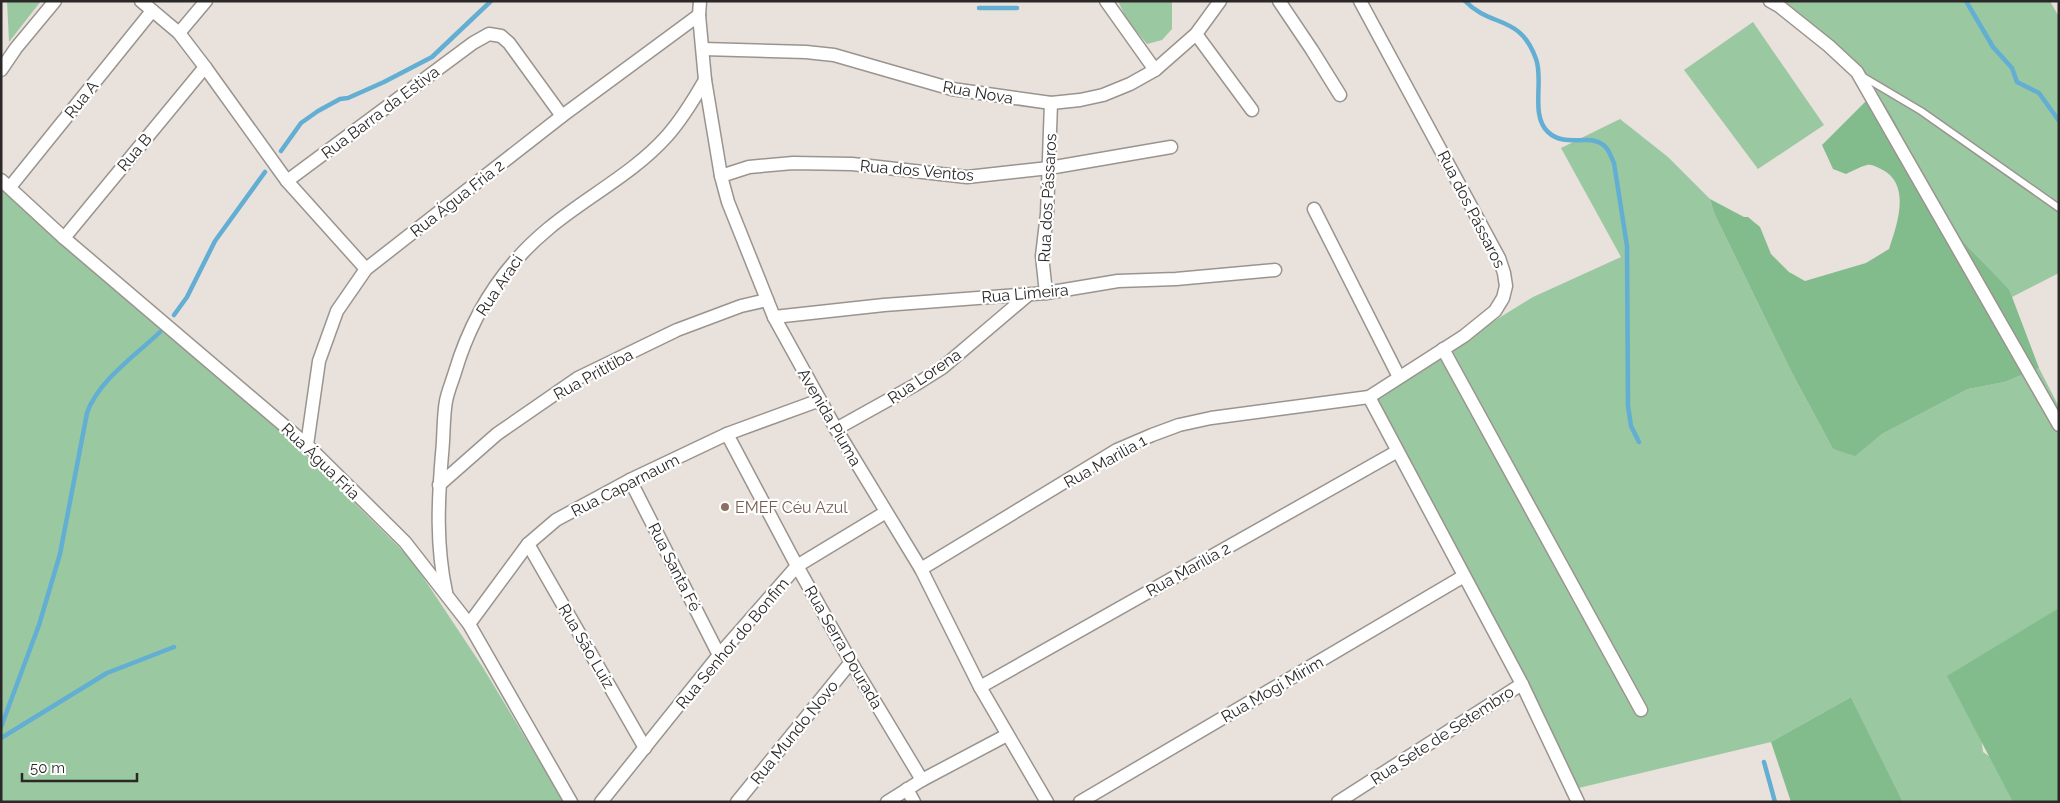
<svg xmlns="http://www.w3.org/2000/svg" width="2060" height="803" viewBox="0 0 2060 803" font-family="Raleway,sans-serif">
<rect width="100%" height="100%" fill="#e9e1dc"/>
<!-- green -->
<g fill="#9ac8a1">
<polygon points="7,1 41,1 9,42"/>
<polygon points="1118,1 1172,1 1172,29 1162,40 1147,44 1127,20"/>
<polygon points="1778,1 2050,1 2059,17 2059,273 2012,297 2009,289 1943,221 1927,185 1884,103 1839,50"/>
<polygon points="1753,22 1824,125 1758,169 1684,70"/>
<polygon points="1620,119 1668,157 1710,199 1714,213 1792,373 1833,449 1855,455 1882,434 1968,389 2005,382 2039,368 2059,407 2059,621 1978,708 1983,752 2012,772 2032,802 1903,802 1851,697 1771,742 1566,791 1465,583 1366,400 1533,297 1621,257 1561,148"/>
<polygon points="1,188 225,375 411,559 482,666 564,802 1,802"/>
</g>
<!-- forest -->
<g fill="#82bc8c">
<path d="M1875,92L1884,103L1896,124L1927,185L1943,221L2009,289L2039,368L2005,382L1968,389L1882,434L1855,456L1833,449L1792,373L1714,213L1710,199L1744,217H1748L1760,227L1771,254L1789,272L1805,281L1866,263L1889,249C1897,225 1912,184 1881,169C1876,167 1873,164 1867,165C1859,167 1853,171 1846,174L1833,169L1822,145Z"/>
<polygon points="2059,608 2059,802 2013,802 1947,676"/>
<polygon points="1851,697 1903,802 1791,802 1771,742"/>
</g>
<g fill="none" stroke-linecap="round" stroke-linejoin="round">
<!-- stream -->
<g stroke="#63aed3" stroke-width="4.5">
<path d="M1465,1C1491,28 1520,14 1536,59C1544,79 1530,116 1548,132C1565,148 1588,134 1602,144C1609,148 1611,157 1614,163L1627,246L1628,406L1631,426L1639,442"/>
<polyline points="1966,1 1993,47 2012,68 2017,82 2039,93 2059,121"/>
<polyline points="979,8 1017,8"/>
<polyline points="281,151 301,123 318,111 340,99 348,98 384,82 432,57 491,1"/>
<polyline points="174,315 187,297 215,241 265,172"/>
<path d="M1,727L39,625L60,554L87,413C98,381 136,355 160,332"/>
<polyline points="1,738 107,673 174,647"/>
<polyline points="1764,762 1775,802"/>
</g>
<defs>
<polyline id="service" points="1862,76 1921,111 2059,208"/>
<g id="minor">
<polyline points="141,1 179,33 205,67 287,181 366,269"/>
<polyline points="700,1 699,15 705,80 721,176 728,202 774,317 836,429 921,569 980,687 1047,802"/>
<polyline points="1106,1 1155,70"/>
<polyline points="1279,1 1312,50 1340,95"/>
<polyline points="1770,1 1779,6 1829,46 1857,72 2059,425"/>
<polyline points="179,33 206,1"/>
<polyline points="1196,34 1252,110"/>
<polyline points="703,49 806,52 834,55 952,89 1051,103 1080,100 1103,95 1130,84 1155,70 1196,34 1220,1"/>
<polyline points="1,70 16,48 55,1"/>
<polyline points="721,176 749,167 793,163 852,164 967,177 1049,168 1171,147"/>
<polyline points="1,180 64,238 307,445 405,542 469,624 571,802"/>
<polyline points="287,181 473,43 489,34 501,36 509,43 562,116"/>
<polyline points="10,187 152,11"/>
<polyline points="1314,209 1399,377"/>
<polyline points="64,238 205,67"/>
<polyline points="1046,293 1042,256 1047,214 1051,103"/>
<polyline points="774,317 884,305 1046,293 1118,281 1176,279 1275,270"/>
<polyline points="1443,349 1641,710"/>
<polyline points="1369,397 1522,684 1578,802"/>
<polyline points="836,429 915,385 942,368 1028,295"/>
<polyline points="727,434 797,566 851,662 922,780"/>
<polyline points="307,445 319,361 337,311 366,269 562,116 699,15"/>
<polyline points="630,480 719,655"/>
<polyline points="439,485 497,434 578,378 677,330 741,306 767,300"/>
<polyline points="528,544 645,748"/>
<polyline points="921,569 1117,450 1152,435 1179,425 1211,418 1369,397 1464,336 1495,311 1503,298 1506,286 1504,273 1499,258 1360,1"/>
<path d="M446,592C436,546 438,501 442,454C444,436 443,418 446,401C448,391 452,382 455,372C472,315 502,267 548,229C586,197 633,174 667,136C682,119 693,101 705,80"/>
<polyline points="469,624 528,544 556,520 630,480 727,434 820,400"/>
<polyline points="980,687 1396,452"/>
<polyline points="907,789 914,802"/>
<polyline points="601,802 719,655 797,566 886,512"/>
<polyline points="737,802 851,662"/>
<polyline points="887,802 922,780 1007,735"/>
<polyline points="1080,802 1464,576"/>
<polyline points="1338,802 1522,684"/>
</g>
</defs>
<!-- service casing -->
<use href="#service" stroke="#9a948f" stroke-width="9"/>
<!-- minor casing -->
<use href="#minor" stroke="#9a948f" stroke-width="15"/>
<!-- service -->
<use href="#service" stroke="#fff" stroke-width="6"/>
<!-- minor -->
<use href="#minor" stroke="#fff" stroke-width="12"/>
</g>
<!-- markers -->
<circle fill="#8d6e63" stroke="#fff" stroke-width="2" cx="725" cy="507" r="5"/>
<g text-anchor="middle" stroke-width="4.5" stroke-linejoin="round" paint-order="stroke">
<!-- street labels -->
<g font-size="16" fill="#2b2827" stroke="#fff">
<text transform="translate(978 92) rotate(10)" y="6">Rua Nova</text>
<text transform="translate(81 99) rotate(-51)" y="6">Rua A</text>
<text transform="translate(380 112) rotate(-37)" y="6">Rua Barra da Estiva</text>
<text transform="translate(134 152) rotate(-50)" y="6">Rua B</text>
<text transform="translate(917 170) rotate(5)" y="6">Rua dos Ventos</text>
<text transform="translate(457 198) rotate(-38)" y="6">Rua Água Fria 2</text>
<text transform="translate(1047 198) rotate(-87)" y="6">Rua dos Pássaros</text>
<text transform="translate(1472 209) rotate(63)" y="6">Rua dos Pássaros</text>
<text transform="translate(499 285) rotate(-56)" y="6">Rua Araci</text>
<text transform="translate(1025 293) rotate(-5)" y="6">Rua Limeira</text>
<text transform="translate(593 374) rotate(-29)" y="6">Rua Prititiba</text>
<text transform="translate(924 376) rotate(-34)" y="6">Rua Lorena</text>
<text transform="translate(830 417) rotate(60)" y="6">Avenida Piuma</text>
<text transform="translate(321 461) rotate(44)" y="6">Rua Água Fria</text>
<text transform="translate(1105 461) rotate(-29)" y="6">Rua Marilia 1</text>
<text transform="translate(625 485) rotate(-27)" y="6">Rua Caparnaum</text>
<text transform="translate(675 567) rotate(63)" y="6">Rua Santa Fé</text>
<text transform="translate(1188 569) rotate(-29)" y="6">Rua Marilia 2</text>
<text transform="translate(732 643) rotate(-50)" y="6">Rua Senhor do Bonfim</text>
<text transform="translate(587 646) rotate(60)" y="6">Rua São Luiz</text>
<text transform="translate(844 647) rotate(60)" y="6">Rua Serra Dourada</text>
<text transform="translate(1272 689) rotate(-30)" y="6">Rua Mogi Mirim</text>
<text transform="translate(794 732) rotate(-51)" y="6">Rua Mundo Novo</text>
<text transform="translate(1442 735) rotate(-33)" y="6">Rua Sete de Setembro</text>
</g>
<!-- education labels -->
<g font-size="16" fill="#785e54" stroke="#fff" text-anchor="start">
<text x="735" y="513">EMEF Céu Azul</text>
</g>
</g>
<!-- border -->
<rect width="2060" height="803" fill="none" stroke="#2b2827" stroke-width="5"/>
<!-- scale -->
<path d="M22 773v8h115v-8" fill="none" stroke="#2b2827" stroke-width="2.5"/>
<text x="30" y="773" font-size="15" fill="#2b2827" stroke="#ffffff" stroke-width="4" paint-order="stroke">50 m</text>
</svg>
